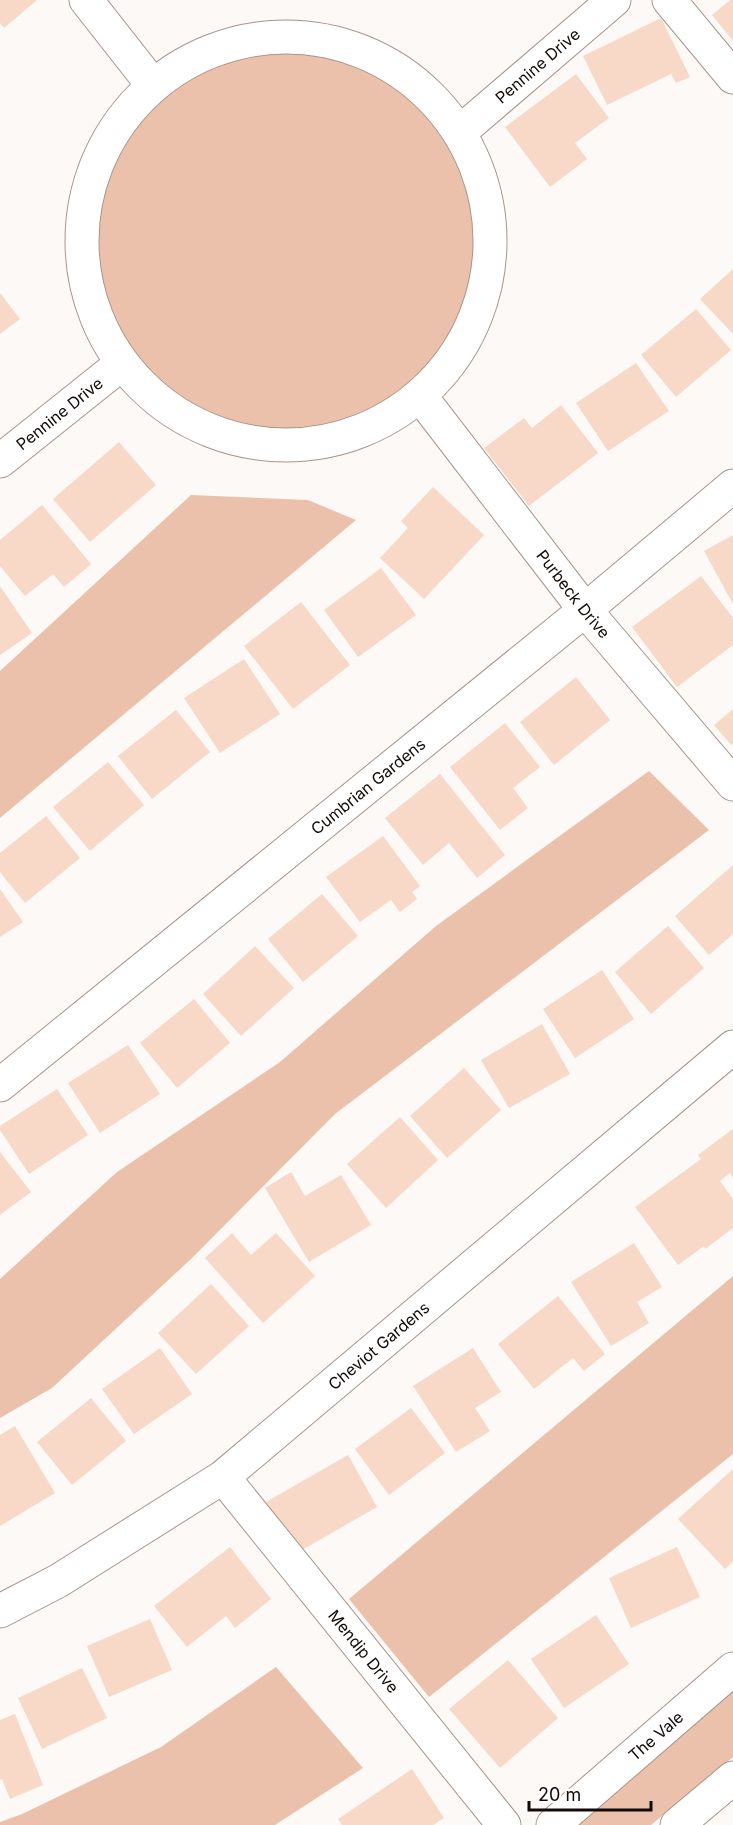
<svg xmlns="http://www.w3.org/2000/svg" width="733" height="1825" viewBox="0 0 733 1825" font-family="Inter,sans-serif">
<rect width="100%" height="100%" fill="#fdf9f7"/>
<!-- green -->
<g fill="#ebc1ab">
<circle cx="286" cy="241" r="204"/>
<polygon points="191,495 308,500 356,520 0,818 0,671"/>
<polygon points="649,771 709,830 335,1114 191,1259 52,1388 0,1418 0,1279 117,1172 280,1062 436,926"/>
<polygon points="733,1276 733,1454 429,1697 349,1599"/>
<polygon points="276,1667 363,1768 275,1825 0,1825 0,1822 22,1814 161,1747"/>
<polygon points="733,1691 733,1757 651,1825 570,1825"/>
</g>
<!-- building -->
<g fill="#f8d8c7">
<polygon points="0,0 37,0 4,28 0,23"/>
<polygon points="730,0 733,0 733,41 712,15"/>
<polygon points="661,18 690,77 676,83 671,74 607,105 583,56"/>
<polygon points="576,74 609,118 575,143 587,159 550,187 505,127"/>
<polygon points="733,269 733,334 700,299"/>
<polygon points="0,293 20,319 0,334"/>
<polygon points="696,309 731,350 676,397 641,355"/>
<polygon points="636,363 669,411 608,451 576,403"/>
<polygon points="561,405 598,453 529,506 484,448 524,418 532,428"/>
<polygon points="119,442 156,485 90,542 53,499"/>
<polygon points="433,487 484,535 424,599 380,558 408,528 401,521"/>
<polygon points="42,505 91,564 64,587 53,574 25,596 0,566 0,540"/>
<polygon points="733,535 733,604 704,551"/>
<polygon points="381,568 416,615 358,657 324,610"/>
<polygon points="701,576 733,618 733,645 677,687 632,627"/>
<polygon points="0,586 32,633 0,655"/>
<polygon points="301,602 350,665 293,709 244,646"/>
<polygon points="244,659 280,714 220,753 184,698"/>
<polygon points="576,677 610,720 554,765 520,722"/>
<polygon points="733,709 733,743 731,745 714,725"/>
<polygon points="176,710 210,752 152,799 118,756"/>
<polygon points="505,723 540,767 513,788 528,808 500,830 450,767"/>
<polygon points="108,762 144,805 90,851 53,807"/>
<polygon points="440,774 505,855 477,878 449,843 423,865 385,818"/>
<polygon points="46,816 80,858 25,903 0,872 0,853"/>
<polygon points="383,836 420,886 412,892 417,899 400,912 391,900 360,922 326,877"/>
<polygon points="733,865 733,934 709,955 675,916"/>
<polygon points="0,889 23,922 0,937"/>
<polygon points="322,894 358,936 303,982 268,939"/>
<polygon points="668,926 704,968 651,1014 615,972"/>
<polygon points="255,946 294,988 241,1036 203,994"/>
<polygon points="602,970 634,1019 575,1058 543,1009"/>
<polygon points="194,999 230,1043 177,1088 140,1043"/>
<polygon points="542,1024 570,1074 509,1108 481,1060"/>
<polygon points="128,1045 160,1094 100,1133 68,1083"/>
<polygon points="464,1068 501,1110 447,1158 410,1116"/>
<polygon points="57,1089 88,1135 29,1174 0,1130 0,1126"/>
<polygon points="400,1117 438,1160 386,1208 347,1164"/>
<polygon points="733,1129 733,1178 730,1173 720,1181 733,1199 733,1228 705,1249 704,1246 678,1265 635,1207 701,1159 698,1155"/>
<polygon points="0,1152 31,1192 0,1215"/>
<polygon points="291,1172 305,1196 341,1175 371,1225 309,1262 265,1188"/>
<polygon points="232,1233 251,1255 276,1233 315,1276 263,1323 205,1258"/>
<polygon points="634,1243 662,1287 637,1302 649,1323 611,1346 571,1282"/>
<polygon points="211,1284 249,1326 196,1374 158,1333"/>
<polygon points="558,1296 605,1354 584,1371 573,1358 534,1389 498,1344"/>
<polygon points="160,1348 192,1394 134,1434 102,1389"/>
<polygon points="473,1348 501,1392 475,1408 490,1431 456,1452 413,1386"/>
<polygon points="91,1398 126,1441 72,1485 37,1442"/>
<polygon points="411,1408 445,1453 389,1495 355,1449"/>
<polygon points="15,1426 55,1493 0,1526 0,1435"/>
<polygon points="348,1455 377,1507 295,1554 266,1502"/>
<polygon points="733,1469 733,1561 725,1569 678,1519"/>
<polygon points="230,1547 271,1599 235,1628 226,1616 187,1647 154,1606"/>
<polygon points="677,1547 700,1597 631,1628 609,1578"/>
<polygon points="596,1615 629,1664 564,1708 531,1659"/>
<polygon points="150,1619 172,1670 109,1697 87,1646"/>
<polygon points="508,1660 558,1718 500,1768 449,1709"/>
<polygon points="82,1668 107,1718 42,1749 18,1698"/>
<polygon points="15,1714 43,1785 10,1799 2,1779 0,1780 0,1720"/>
<polygon points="412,1769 444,1818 433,1825 342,1825 338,1819"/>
</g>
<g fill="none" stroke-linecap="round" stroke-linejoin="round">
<defs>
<g id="minor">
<polyline points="86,0 152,84"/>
<polyline points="669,0 733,77"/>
<circle cx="286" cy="241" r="204"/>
<path id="s1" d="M460,132L614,0"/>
<path id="s2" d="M421,397L585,610L733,784"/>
<path id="s3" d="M0,461L120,365"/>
<path id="s4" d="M0,1085L585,610L733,486"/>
<path id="s5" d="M223,1477L504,1825"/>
<path id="s6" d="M0,1611L58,1581L223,1477L733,1047"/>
</g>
<g id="tertiary">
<path id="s7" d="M553,1825L733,1669"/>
<polyline points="677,1825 733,1778"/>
</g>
</defs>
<!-- minor casing -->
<use href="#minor" stroke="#a8958c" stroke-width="35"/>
<!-- tertiary casing -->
<use href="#tertiary" stroke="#a8958c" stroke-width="35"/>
<!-- minor -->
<use href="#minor" stroke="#fff" stroke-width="33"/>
<!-- tertiary -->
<use href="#tertiary" stroke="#fff" stroke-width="33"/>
</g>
<g text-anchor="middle" stroke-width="5" stroke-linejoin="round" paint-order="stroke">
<!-- street labels -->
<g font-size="16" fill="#110b08" stroke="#fff">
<text dy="6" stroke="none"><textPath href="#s1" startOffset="102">Pennine Drive</textPath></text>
<text dy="6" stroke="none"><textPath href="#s3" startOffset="76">Pennine Drive</textPath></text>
<text dy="6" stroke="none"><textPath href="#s2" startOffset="249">Purbeck Drive</textPath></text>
<text dy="6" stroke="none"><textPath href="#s4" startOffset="474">Cumbrian Gardens</textPath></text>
<text dy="6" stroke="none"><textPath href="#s6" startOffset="464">Cheviot Gardens</textPath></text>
<text dy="6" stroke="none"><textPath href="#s5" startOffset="224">Mendip Drive</textPath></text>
<text dy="6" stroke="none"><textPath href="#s7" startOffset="136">The Vale</textPath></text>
</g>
</g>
<!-- scale -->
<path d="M529 1801v9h122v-9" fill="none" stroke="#110b08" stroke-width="3"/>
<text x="538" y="1801" font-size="18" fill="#110b08" stroke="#ffffff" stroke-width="4.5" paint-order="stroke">20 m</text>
</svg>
